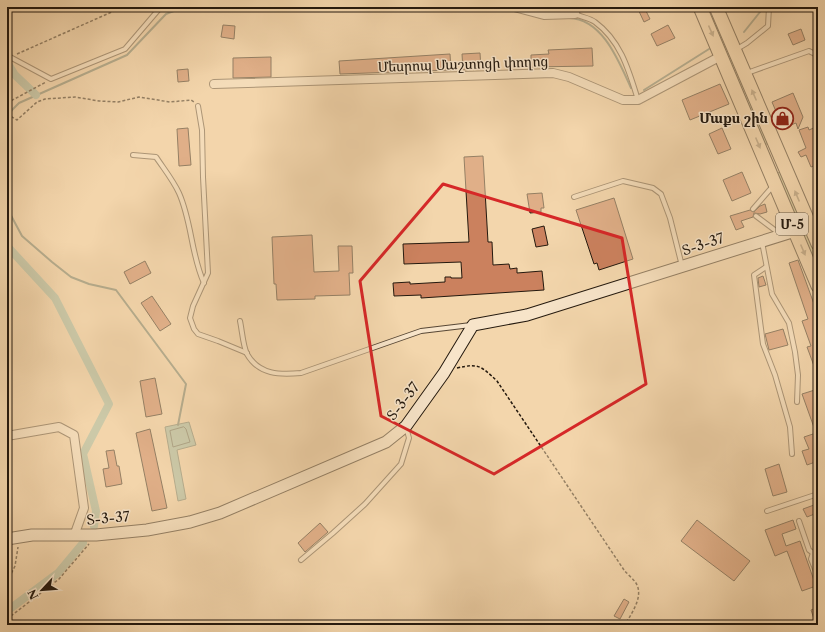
<svg xmlns="http://www.w3.org/2000/svg" width="825" height="632" viewBox="0 0 825 632" font-family="'Libre Caslon Text','Noto Serif Armenian',serif">
<rect width="100%" height="100%" fill="#f3d6ac"/>
<filter id="stains"><feTurbulence type="fractalNoise" baseFrequency=".005" numOctaves="4"/><feColorMatrix values="0 0 0 0 .2 0 0 0 0 .09 0 0 0 0 .02 0 0 0 .5 -.17"/></filter>
<radialGradient id="worn" r=".72"><stop offset=".6" stop-color="#630" stop-opacity="0"/><stop offset="1" stop-color="#630" stop-opacity=".3"/></radialGradient>
<!-- green -->
<g fill="#bfbd87" stroke="#726b4a">
<polygon points="706,7 710,7 768,143 765,145"/>
<polygon points="781,172 818,259 818,269 777,173"/>
</g>
<!-- water -->
<polygon fill="#9dbaa4" stroke="#6d7a68" points="189,422 196,445 177,450 186,499 178,501 165,427"/>
<g fill="none" stroke-linecap="round" stroke-linejoin="round">
<!-- shore -->
<polygon stroke="#606a59" stroke-width="1" points="184,427 186,429 190,442 173,447 170,431"/>
<!-- stream -->
<g stroke="#6d7a68" stroke-width="2">
<polyline points="321,7 333,9 425,7"/>
<polyline points="496,7 513,10"/>
<path d="M569,18C603,19 619,62 631,88"/>
<polyline points="744,32 760,12 761,7"/>
<polyline points="644,90 709,49"/>
<polyline points="7,117 13,109 19,103 127,55 166,14 184,7"/>
<polyline points="7,208 22,236 52,262 71,277 89,284 116,290 186,384 178,425"/>
</g>
<!-- canal -->
<g stroke="#9dbaa4" stroke-width="8">
<polyline points="7,62 15,75 36,95"/>
<polyline points="7,246 55,298 109,404 83,454 96,511 94,526"/>
<polyline points="7,611 58,573 83,543"/>
</g>
</g>
<!-- building -->
<g fill="#cb815e" stroke="#24190e">
<polygon points="637,7 644,7 650,19 644,22"/>
<polygon points="223,25 235,26 234,39 221,37"/>
<polygon points="668,25 675,38 657,46 651,34"/>
<polygon points="801,29 805,40 793,45 788,34"/>
<polygon points="592,48 593,66 531,67 531,55 549,54 548,50"/>
<polygon points="480,53 481,69 463,70 462,54"/>
<polygon points="450,54 451,70 340,74 339,61"/>
<polygon points="271,57 271,77 233,78 233,58"/>
<polygon points="188,69 189,81 178,82 177,70"/>
<polygon points="720,84 729,104 690,120 682,100"/>
<polygon points="793,93 803,117 798,129 796,123 783,128 772,102"/>
<polygon points="818,126 818,164 811,167 806,155 801,157 798,152 806,148 799,130 808,127 809,130"/>
<polygon points="188,128 191,165 179,166 177,129"/>
<polygon points="722,128 731,149 718,154 709,134"/>
<polygon points="483,156 488,242 492,242 493,265 509,264 510,269 517,268 517,273 542,271 544,290 421,298 421,295 394,296 393,283 410,282 410,284 445,282 445,277 451,277 451,278 462,278 461,262 404,264 403,244 469,242 464,157"/>
<polygon points="742,172 751,193 732,201 723,180"/>
<polygon points="542,193 544,208 541,208 541,212 530,213 527,194"/>
<polygon points="614,198 633,259 599,270 597,263 594,264 576,210"/>
<polygon points="765,204 767,212 760,214 754,213 753,217 741,221 744,227 736,230 730,216 750,210 754,212 760,206"/>
<polygon points="544,226 548,245 536,247 532,229"/>
<polygon points="312,235 314,272 339,271 338,246 352,246 353,273 349,273 350,295 315,296 315,299 277,300 276,284 274,284 272,237"/>
<polygon points="798,260 818,315 817,374 807,347 811,346 802,321 808,319 789,263"/>
<polygon points="145,261 151,273 130,284 124,272"/>
<polygon points="763,276 766,285 759,287 758,278"/>
<polygon points="152,296 171,324 160,331 141,303"/>
<polygon points="783,329 788,345 769,350 765,334"/>
<polygon points="155,378 162,414 146,417 140,381"/>
<polygon points="818,389 818,461 807,465 802,451 809,449 804,437 816,433 802,394"/>
<polygon points="150,429 167,508 152,511 136,433"/>
<polygon points="114,450 117,466 119,466 122,484 106,487 103,469 109,468 106,451"/>
<polygon points="779,464 787,492 773,496 765,469"/>
<polygon points="814,505 817,513 807,517 803,509"/>
<polygon points="697,520 750,561 734,581 681,541"/>
<polygon points="793,520 796,529 782,534 786,546 800,541 816,586 802,591 787,551 775,556 765,530"/>
<polygon points="320,523 328,532 305,552 298,543"/>
<polygon points="624,599 629,602 620,619 614,616"/>
<polygon points="818,607 818,625 816,625 811,610"/>
</g>
<g fill="none" stroke-linecap="round" stroke-linejoin="round">
<defs>
<g id="service">
<path d="M581,7L575,14C581,17 590,18 595,22C621,41 629,71 638,100"/>
<polyline points="737,49 747,43 768,26 769,7"/>
<polyline points="7,53 10,57 51,79 125,49 160,8 162,7"/>
<polyline points="747,73 809,51 815,54 818,62"/>
<polyline points="198,106 202,130 203,177 208,273 193,306 190,318 194,329 198,334 218,341 247,353"/>
<path d="M133,155L156,157C164,169 173,180 179,193C192,222 191,255 204,283"/>
<polyline points="574,197 623,181 653,188 661,194 670,218 682,266"/>
<polyline points="753,209 773,186"/>
<polyline points="756,216 780,234"/>
<polyline points="762,242 772,294 789,323 795,352 798,375 797,402"/>
<polyline points="766,267 754,275 763,344 775,375 790,427 792,454"/>
<path d="M240,321C242,330 243,346 247,354C259,375 280,375 301,373L421,331L471,325"/>
<polyline points="767,511 818,494 818,495"/>
<polyline points="799,521 809,550 813,553"/>
<polyline points="818,550 813,553 811,559 818,576"/>
<polyline points="301,560 333,533 365,504 401,464 409,438 406,427"/>
</g>
<g id="minor">
<polyline points="514,7 544,15 575,14"/>
<polyline points="214,84 553,73 569,77 623,100 638,100 721,56"/>
<polyline points="7,436 59,427 74,435 84,508 74,536"/>
</g>
<polyline id="secondary" points="7,539 32,535 96,535 147,530 190,522 220,513 386,442 406,426 444,373 473,325 527,315 795,231"/>
<g id="trunk">
<polyline points="700,7 818,286"/>
<polyline points="716,7 818,244"/>
</g>
</defs>
<!-- service casing -->
<use href="#service" stroke="#584836" stroke-width="6"/>
<!-- minor casing -->
<use href="#minor" stroke="#584836" stroke-width="10"/>
<!-- secondary casing -->
<use href="#secondary" stroke="#24190e" stroke-width="13"/>
<!-- trunk casing -->
<use href="#trunk" stroke="#24190e" stroke-width="15"/>
<!-- path -->
<g stroke="#24190e" stroke-width="1.5" stroke-dasharray="3 2" stroke-linecap="butt">
<polyline points="17,54 123,7"/>
<polyline points="7,103 46,82"/>
<polyline points="7,114 17,120 37,102 45,99 75,97 99,101 118,102 139,97 170,102 191,100 194,102"/>
<path d="M457,368C479,363 481,366 497,381L624,570C628,575 635,580 637,585C643,598 631,614 625,625"/>
<polyline points="7,582 15,566 18,547"/>
<polyline points="7,619 59,579 89,544"/>
</g>
<!-- service -->
<use href="#service" stroke="#f7e4c9" stroke-width="4"/>
<!-- minor -->
<use href="#minor" stroke="#f7e4c9" stroke-width="8"/>
<!-- secondary -->
<use href="#secondary" stroke="#f7e4c9" stroke-width="11"/>
<!-- trunk -->
<use href="#trunk" stroke="#f3d6ac" stroke-width="13"/>
</g>
<!-- one-way arrows -->
<defs><path id="oneway-solid" d="M-6-.8H1V-3.2L6.5 0L1 3.2V.8H-6Z"/></defs>
<g fill="#968165">
<use href="#oneway-solid" transform="translate(711 31) rotate(66)"/>
<use href="#oneway-solid" transform="translate(754 95) rotate(-113)"/>
<use href="#oneway-solid" transform="translate(758 143) rotate(67)"/>
<use href="#oneway-solid" transform="translate(797 196) rotate(-113)"/>
<use href="#oneway-solid" transform="translate(803 250) rotate(67)"/>
</g>
<!-- marked area -->
<path d="M0 0H825V632H0ZM443,184L622,238L646,384L494,474L381,416L360,281Z" fill="#f3d6ac" fill-opacity=".55" fill-rule="evenodd"/>
<path fill="none" stroke="#d62828" stroke-width="3" stroke-linejoin="round" d="M443,184L622,238L646,384L494,474L381,416L360,281Z"/>
<!-- icons -->
<defs>
<symbol id="shop-ring" viewBox="-11 -11 22 22"><circle r="9.5" fill="#f7e4c9" stroke="#8f2418" stroke-width="1.5"/><path d="M-5-2.5h2.3a2.7 3.5 0 0 1 5.4 0H5L5.5 6h-11ZM-1.5-2.5h3a1.5 2.3 0 0 0-3 0Z" fill="#8f2418"/></symbol>
</defs>
<g fill-rule="evenodd">
<use href="#shop-ring" x="770" y="106" width="25" height="25"/>
</g>
<g text-anchor="middle" stroke-width="3" stroke-linejoin="round" paint-order="stroke">
<!-- shield labels -->
<rect fill="#f7e4c9" stroke="#635646" stroke-width="1" x="776" y="213" width="32" height="22" rx="3"/>
<g font-size="13" font-weight="bold" fill="#24190e">
<text x="792" y="229">Մ-5</text>
</g>
<!-- street labels -->
<g font-size="14" fill="#24190e" stroke="#f7e4c9">
<text transform="translate(463 64) rotate(-2)" y="5">Մեսրոպ Մաշտոցի փողոց</text>
<text transform="translate(703 244) rotate(-18)" y="5">Տ-3-37</text>
<text transform="translate(403 401) rotate(-52)" y="5">Տ-3-37</text>
<text transform="translate(108 518) rotate(-5)" y="5">Տ-3-37</text>
</g>
<!-- poi labels -->
<g font-size="14" font-weight="bold" fill="#24190e" stroke="#f7e4c9" text-anchor="end">
<text x="768" y="123">Մաքս շին</text>
</g>
</g>
<!-- margin -->
<rect width="825" height="632" fill="none" stroke="#f3d6ac" stroke-width="24"/>
<rect x="8" y="8" width="809" height="616" fill="none" stroke="#24190e" stroke-width="2"/>
<rect x="12" y="12" width="801" height="608" fill="none" stroke="#24190e"/>
<!-- north arrow -->
<g transform="translate(42 590) rotate(244)" stroke="#f7e4c9" stroke-width="3" paint-order="stroke">
<path d="M0-3L7 15L0 10L-7 15Z" fill="#24190e"/>
<text y="-6" font-size="11" font-weight="bold" text-anchor="middle" fill="#24190e">N</text>
</g>
<rect width="100%" height="100%" filter="url(#stains)"/>
<rect width="100%" height="100%" fill="url(#worn)"/>
</svg>
